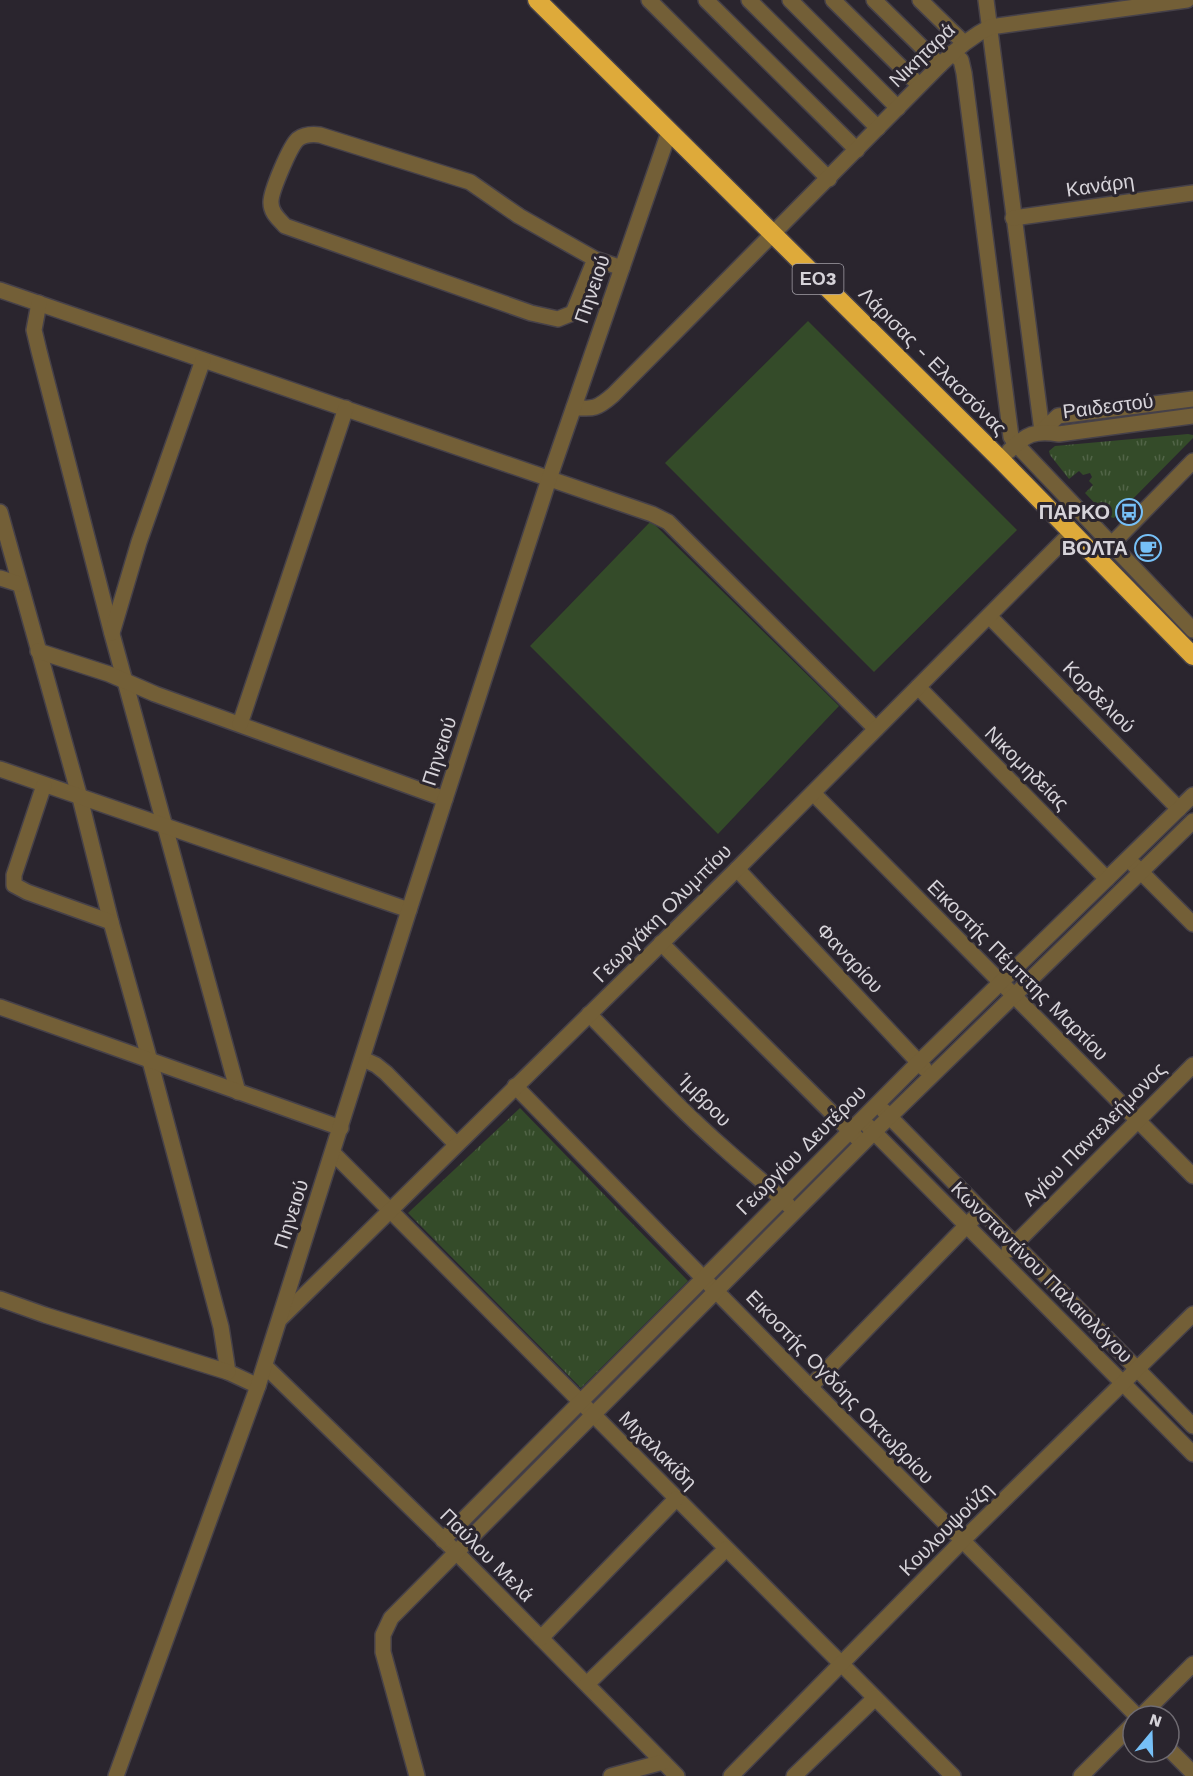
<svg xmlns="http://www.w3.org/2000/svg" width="1193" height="1776" viewBox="0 0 1193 1776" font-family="'Work Sans',sans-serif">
<defs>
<pattern id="park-tufts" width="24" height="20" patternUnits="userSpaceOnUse" patternTransform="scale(1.5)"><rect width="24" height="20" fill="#344b29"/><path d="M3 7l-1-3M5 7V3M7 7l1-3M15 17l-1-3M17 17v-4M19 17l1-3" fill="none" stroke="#516447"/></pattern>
</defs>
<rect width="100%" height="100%" fill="#2a252e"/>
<!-- grass -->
<g fill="#344b29">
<polygon points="808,321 1017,530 874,672 665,463"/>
<polygon points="651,521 839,706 718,834 530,646"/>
</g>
<!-- park -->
<g fill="url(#park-tufts)">
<polygon points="1188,434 1193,435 1193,438 1114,518 1107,516 1085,493 1093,485 1089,481 1092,477 1090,473 1083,475 1079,471 1069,479 1050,455 1049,451 1055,446"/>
<polygon points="520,1108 688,1281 581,1388 408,1213"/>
</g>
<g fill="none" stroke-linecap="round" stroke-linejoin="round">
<defs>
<g id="minor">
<polyline points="649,0 829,179"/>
<polyline points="706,0 857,150"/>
<polyline points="749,0 878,128"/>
<polyline points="790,0 898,108"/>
<polyline points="833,0 919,85"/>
<polyline points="874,0 940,65"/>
<polyline points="920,0 963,42"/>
<polyline points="986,0 1042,431"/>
<polyline points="952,53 961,60 964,73 1011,437 1016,444 1193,630"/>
<polyline points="1013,218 1193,193"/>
<path d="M595,259L573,313L558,319L531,313L285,226C279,219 271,213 271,203C270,193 290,146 298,139C305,134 312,134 320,135L470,182L519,216L595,259L622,268"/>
<polyline points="0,290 652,514 668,522 876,729"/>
<polyline points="39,303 34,330 39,351 112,634 238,1092"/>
<path d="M574,407C593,410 598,408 613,395L940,65C955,50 970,37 990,27L1187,0"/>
<polyline points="1042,431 1058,416 1193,399"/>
<path d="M1009,451C1026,434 1035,430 1059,434L1193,416"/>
<polyline points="0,512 80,798 111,922 150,1061 221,1327 228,1372 258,1386"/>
<polyline points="1104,552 1193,461"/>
<polyline points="0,578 19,584"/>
<polyline points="989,616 1179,809"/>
<polyline points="112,633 139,542 203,360"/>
<polyline points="38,651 109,674 155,694 445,799"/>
<polyline points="918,687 1107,879"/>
<polyline points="240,724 346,408"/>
<polyline points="0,769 409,910"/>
<polyline points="44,785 14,875 14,885 27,892 111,922"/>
<polyline points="813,793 1193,1176"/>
<polyline points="1134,865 1193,924"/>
<polyline points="737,869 924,1068"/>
<polyline points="661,943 857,1138"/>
<polyline points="0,1007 341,1128"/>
<path d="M589,1014C634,1060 678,1108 726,1150C747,1169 768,1185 788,1205"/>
<polyline points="363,1059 376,1065 386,1073 456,1144"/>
<polyline points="515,1086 810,1387 1137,1716"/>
<polyline points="884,1111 1193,1426"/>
<polyline points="868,1126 1193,1454"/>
<polyline points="333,1153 953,1776"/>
<polyline points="1009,1250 1193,1065"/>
<polyline points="0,1299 45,1315 228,1372"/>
<polyline points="281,1318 737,869 1072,532"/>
<polyline points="265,1366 456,1552 677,1776"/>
<polyline points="810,1387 973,1219"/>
<polyline points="443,1540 919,1062 1193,795"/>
<polyline points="541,1638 676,1499"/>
<polyline points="587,1684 726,1549"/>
<polyline points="1141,1716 1193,1664"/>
<polyline points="1169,1749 1193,1773"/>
<polyline points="116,1776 258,1386 409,910 549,479 669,132"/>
<polyline points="417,1776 383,1652 383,1635 391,1618 874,1132 1193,821"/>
<polyline points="611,1776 663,1762"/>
<polyline points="731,1776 962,1541 1193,1314"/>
<polyline points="794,1776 875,1698"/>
<polyline points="1081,1776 1133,1724"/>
</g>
<polyline id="highway" points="537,0 1001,460 1193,656"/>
</defs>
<!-- minor casing -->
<use href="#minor" stroke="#464149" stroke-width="18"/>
<!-- highway casing -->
<use href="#highway" stroke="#464149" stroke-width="21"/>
<!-- minor -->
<use href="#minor" stroke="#735f37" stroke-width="15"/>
<!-- highway -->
<use href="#highway" stroke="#deaa3a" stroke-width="18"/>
</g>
<!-- icons -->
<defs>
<symbol id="bus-ring" viewBox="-11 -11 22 22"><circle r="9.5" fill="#2a252e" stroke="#76c0f7" stroke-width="1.5"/><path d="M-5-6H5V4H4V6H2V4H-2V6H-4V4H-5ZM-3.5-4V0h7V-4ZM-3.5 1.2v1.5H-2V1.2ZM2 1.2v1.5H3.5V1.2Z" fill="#76c0f7"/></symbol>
<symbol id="cafe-ring" viewBox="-11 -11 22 22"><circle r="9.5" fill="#2a252e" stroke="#76c0f7" stroke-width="1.5"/><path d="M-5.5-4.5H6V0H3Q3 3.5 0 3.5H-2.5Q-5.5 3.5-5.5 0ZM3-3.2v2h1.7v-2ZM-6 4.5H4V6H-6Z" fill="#76c0f7"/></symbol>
</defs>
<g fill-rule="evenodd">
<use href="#bus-ring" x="1114" y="497" width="30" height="30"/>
<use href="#cafe-ring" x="1133" y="533" width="30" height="30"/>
</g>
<g text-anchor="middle" stroke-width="6" stroke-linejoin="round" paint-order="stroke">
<!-- shield labels -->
<rect fill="#2a252e" stroke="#a29fa6" stroke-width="1.5" x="792.5" y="264" width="51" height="30" rx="4.5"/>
<g font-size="18" font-weight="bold" fill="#d6d3d9">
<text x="818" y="285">ΕΟ3</text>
</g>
<!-- street labels -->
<g font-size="20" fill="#d6d3d9" stroke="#2a252e">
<text transform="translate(922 55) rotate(-44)" y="7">Νικηταρά</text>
<text transform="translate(1100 185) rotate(-8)" y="7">Κανάρη</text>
<text transform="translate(592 289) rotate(-71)" y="7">Πηνειού</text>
<text transform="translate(933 361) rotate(45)" y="7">Λάρισας - Ελασσόνας</text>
<text transform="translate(1108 406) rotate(-7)" y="7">Ραιδεστού</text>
<text transform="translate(1099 697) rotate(45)" y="7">Κορδελιού</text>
<text transform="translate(439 751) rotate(-72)" y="7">Πηνειού</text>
<text transform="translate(1027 768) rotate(45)" y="7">Νικομηδείας</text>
<text transform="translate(662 913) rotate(-45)" y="7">Γεωργάκη Ολυμπίου</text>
<text transform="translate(850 958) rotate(47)" y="7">Φαναρίου</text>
<text transform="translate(1018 970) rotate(45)" y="7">Εικοστής Πέμπτης Μαρτίου</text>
<text transform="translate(705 1100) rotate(45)" y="7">Ίμβρου</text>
<text transform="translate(1094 1134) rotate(-45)" y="7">Αγίου Παντελεήμονος</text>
<text transform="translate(801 1150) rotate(-45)" y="7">Γεωργίου Δευτέρου</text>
<text transform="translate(291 1214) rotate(-72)" y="7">Πηνειού</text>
<text transform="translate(1042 1272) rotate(45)" y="7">Κωνσταντίνου Παλαιολόγου</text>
<text transform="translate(840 1387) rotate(46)" y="7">Εικοστής Ογδόης Οκτωβρίου</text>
<text transform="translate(658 1450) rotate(45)" y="7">Μιχαλακίδη</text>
<text transform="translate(946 1529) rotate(-45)" y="7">Κουλουψούζη</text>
<text transform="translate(487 1555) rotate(45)" y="7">Παύλου Μελά</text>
</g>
<!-- poi labels -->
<g font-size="20" font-weight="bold" fill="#d6d3d9" stroke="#2a252e" text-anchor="end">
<text x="1110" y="519">ΠΑΡΚΟ</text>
<text x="1128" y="555">ΒΟΛΤΑ</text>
</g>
</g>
<!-- north arrow -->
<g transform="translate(1151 1734) rotate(19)"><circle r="28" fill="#2a252e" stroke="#6f6b72" stroke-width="1.5"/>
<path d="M0-4.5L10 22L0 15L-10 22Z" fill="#76c0f7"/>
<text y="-9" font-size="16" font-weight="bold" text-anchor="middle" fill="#d6d3d9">N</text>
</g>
</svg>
